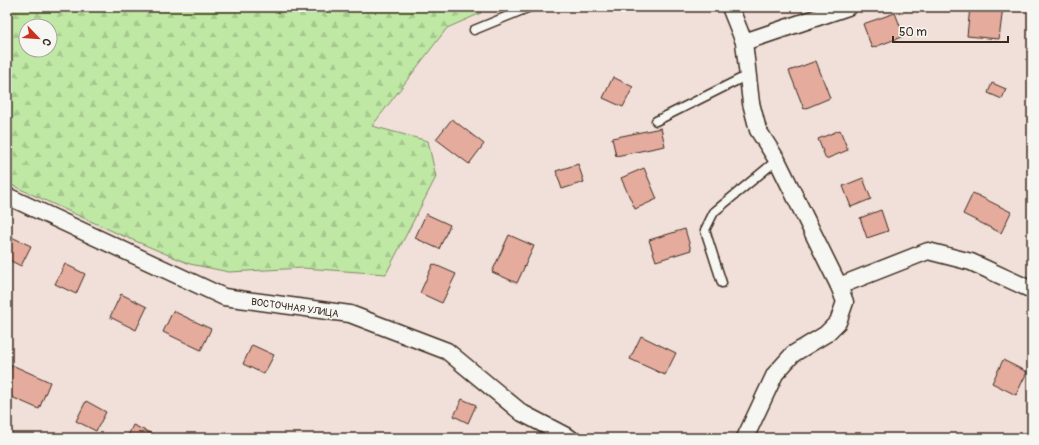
<svg xmlns="http://www.w3.org/2000/svg" width="1039" height="445" viewBox="0 0 1039 445" font-family="Pangolin,sans-serif">
<defs>
<pattern id="forest-firs" width="22" height="20" patternUnits="userSpaceOnUse"><rect width="22" height="20" fill="#bfe8a4"/><path d="M5 1l3.5 6h-7zM16 11l3.5 6h-7z" fill="#a5c78d"/></pattern>
</defs>
<rect width="100%" height="100%" fill="#f1e0d9"/>
<filter id="ink" filterUnits="userSpaceOnUse"><feTurbulence type="fractalNoise" baseFrequency=".025" numOctaves="2"/><feDisplacementMap in="SourceGraphic" scale="8" xChannelSelector="R" yChannelSelector="G"/><feConvolveMatrix kernelMatrix="1 2 1 2 8 2 1 2 1" color-interpolation-filters="sRGB"/></filter>
<g filter="url(#ink)">
<!-- forest -->
<path fill="url(#forest-firs)" stroke="#7d8961" fill-rule="evenodd" d="M7,7H479L481,13L447,28L372,126L428,141L436,177L386,274L303,268L229,272L190,264L121,235L7,183ZM26,26H50V50H26Z"/>
<!-- building -->
<g fill="#e5ac9e" stroke="#3b2a1e">
<polygon points="970,7 1003,7 999,39 967,36"/>
<polygon points="895,13 904,36 872,48 863,24"/>
<polygon points="816,61 830,98 804,109 789,71"/>
<polygon points="613,77 633,87 623,107 603,98"/>
<polygon points="992,83 1006,89 1002,99 988,93"/>
<polygon points="452,119 484,144 469,164 436,139"/>
<polygon points="661,128 665,146 616,156 612,138"/>
<polygon points="840,130 848,150 826,159 818,139"/>
<polygon points="578,164 584,182 562,189 556,171"/>
<polygon points="644,168 657,199 635,209 621,178"/>
<polygon points="863,178 871,199 851,207 843,186"/>
<polygon points="973,193 1011,212 1001,233 963,214"/>
<polygon points="881,210 888,231 867,238 860,218"/>
<polygon points="426,214 450,225 439,249 415,238"/>
<polygon points="685,229 691,250 656,261 649,240"/>
<polygon points="7,235 31,246 21,266 7,259"/>
<polygon points="509,235 534,246 517,283 492,272"/>
<polygon points="65,264 85,274 76,294 55,284"/>
<polygon points="433,264 456,274 442,303 420,293"/>
<polygon points="121,294 147,307 136,330 110,317"/>
<polygon points="173,311 211,329 201,350 163,332"/>
<polygon points="641,336 676,353 665,375 630,359"/>
<polygon points="252,345 274,355 264,374 243,364"/>
<polygon points="1003,360 1027,372 1016,395 992,383"/>
<polygon points="12,365 50,382 39,409 7,395 7,377"/>
<polygon points="462,399 476,405 468,423 454,416"/>
<polygon points="86,401 106,412 96,431 76,421"/>
<polygon points="133,425 159,437 158,438 127,438"/>
</g>
<g fill="none" stroke-linecap="round" stroke-linejoin="round">
<defs>
<g id="lane">
<polyline points="474,30 530,7"/>
<polyline points="656,121 748,75"/>
<polyline points="722,283 705,230 714,212 777,160"/>
</g>
<g id="street">
<polyline points="730,7 744,42 751,103 758,130 777,160 839,286 845,302 838,322 826,334 793,354 775,374 745,438"/>
<polyline points="744,42 848,7"/>
<polyline points="7,196 224,297 350,314 447,351 522,413 570,438"/>
<polyline points="839,286 928,251 971,262 1032,290"/>
</g>
</defs>
<!-- lane casing -->
<use href="#lane" stroke="#3b2a1e" stroke-width="11"/>
<!-- street casing -->
<use href="#street" stroke="#3b2a1e" stroke-width="19"/>
<!-- lane -->
<use href="#lane" stroke="#f6f6f2" stroke-width="8"/>
<!-- street -->
<use href="#street" stroke="#f6f6f2" stroke-width="16"/>
</g>
</g>
<g text-anchor="middle" stroke-width="3" stroke-linejoin="round" paint-order="stroke">
<!-- street labels -->
<g font-size="10" fill="#3b2a1e" stroke="#f6f6f2">
<text transform="translate(295 307) rotate(8)" y="4">ВОСТОЧНАЯ УЛИЦА</text>
</g>
</g>
<!-- margin -->
<rect width="1039" height="445" fill="none" stroke="#f6f6f2" stroke-width="24"/>
<rect x="12" y="12" width="1015" height="421" fill="none" stroke="#3b2a1e" stroke-width="1.5" filter="url(#ink)"/>
<!-- north arrow -->
<g transform="translate(38 38) rotate(115)"><circle r="19" fill="#f6f6f2" stroke="#aba49d"/>
<path d="M0-3L7 15L0 10L-7 15Z" fill="#c8321e"/>
<text y="-6" font-size="11" font-weight="bold" text-anchor="middle" fill="#3b2a1e">С</text>
</g>
<!-- scale -->
<path d="M893 36v6h115v-6" fill="none" stroke="#3b2a1e" stroke-width="2"/>
<text x="899" y="36" font-size="12" fill="#3b2a1e" stroke="#f6f6f2" stroke-width="3" paint-order="stroke">50 m</text>
</svg>
